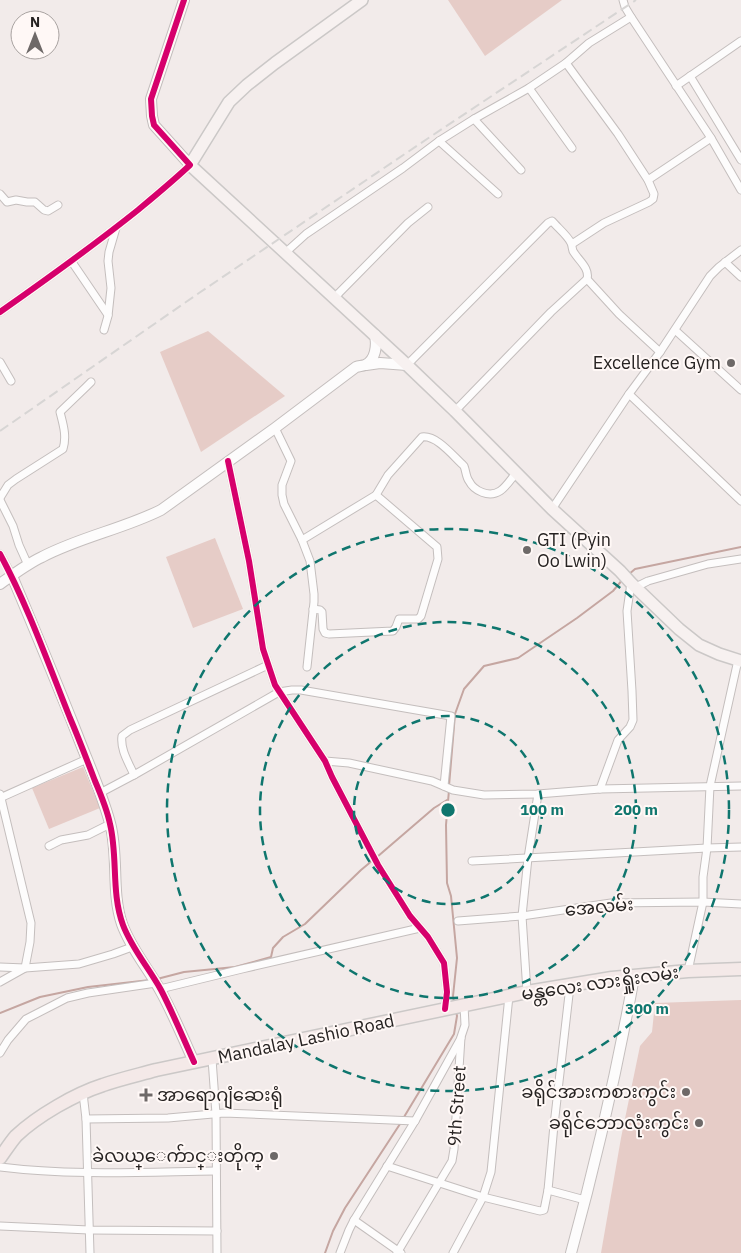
<svg xmlns="http://www.w3.org/2000/svg" width="741" height="1253" viewBox="0 0 741 1253" font-family="'IBM Plex Sans','Noto Sans Myanmar',sans-serif">
<rect width="100%" height="100%" fill="#f2ebea"/>
<!-- green -->
<g fill="#e6ccc7">
<polygon points="448,0 562,0 485,56"/>
<polygon points="208,331 285,396 201,452 160,352"/>
<polygon points="215,538 243,609 193,628 166,557"/>
<polygon points="83,767 100,808 49,829 32,788"/>
<polygon points="741,1000 741,1253 601,1253 621,1138 640,1046 652,1032 655,1003"/>
</g>
<g fill="none" stroke-linecap="round" stroke-linejoin="round">
<!-- stream -->
<g stroke="#c5a6a1" stroke-width="2">
<polyline points="628,575 635,569 741,547"/>
<polyline points="449,786 455,714 464,689 484,666 518,658 577,618 613,591 623,579"/>
<polyline points="449,790 446,825 447,883 451,896 457,958 453,996 454,1002"/>
<polyline points="377,857 434,808 447,800"/>
<polyline points="157,979 184,972 235,967 271,957 273,948 283,937 305,924 361,870 373,860"/>
<polyline points="0,1013 40,997 88,987 150,980"/>
<polyline points="404,1117 454,1034 457,1016 456,1011"/>
<polyline points="325,1253 333,1231 345,1208 400,1124"/>
</g>
<defs>
<g id="street">
<polyline points="623,0 625,7 631,17 711,138 741,190"/>
<polyline points="566,63 618,134 648,180 654,194 653,199 649,202 604,223 572,244"/>
<polyline points="690,76 741,160"/>
<polyline points="676,86 741,41"/>
<polyline points="529,88 572,148"/>
<polyline points="474,119 521,170"/>
<polyline points="439,141 498,194"/>
<polyline points="648,180 711,138"/>
<polyline points="0,194 7,202 16,200 27,202 35,202 44,210 48,211 58,205"/>
<polyline points="285,253 306,234 403,168 439,141 474,119 529,88 566,63 589,43 631,17"/>
<polyline points="72,262 108,315"/>
<polyline points="725,262 741,277"/>
<polyline points="334,298 408,223 428,207"/>
<path d="M0,312C47,279 93,246 138,210C156,195 173,181 190,165"/>
<polyline points="104,330 108,316 111,288 108,261 109,252 116,228"/>
<polyline points="675,330 741,390"/>
<polyline points="0,362 11,381"/>
<path d="M407,365L548,223L552,221C557,227 568,236 571,243C572,245 572,248 573,251C578,260 590,268 587,279L619,314L660,352"/>
<polyline points="629,394 741,501"/>
<polyline points="455,411 551,312 587,279"/>
<polyline points="275,428 291,461 282,485 282,495 284,504 302,540 310,561 314,594 314,602 307,667"/>
<polyline points="228,461 249,561 263,649 275,685 325,761 332,777 378,865 410,916 428,937 444,963 447,992 445,1009"/>
<path d="M0,498L8,485L16,479L63,449C67,436 63,424 60,412L86,387L91,382"/>
<polyline points="0,500 13,526 19,545 28,565"/>
<polyline points="552,509 629,394 660,352 710,276 719,267 741,250"/>
<path d="M302,540L376,495L388,475L422,437C437,435 453,456 464,466C466,471 466,477 469,481C474,491 489,498 500,491C506,487 511,479 516,473"/>
<polyline points="0,554 12,576"/>
<polyline points="636,587 648,581 708,564 741,559"/>
<polyline points="313,609 320,610 322,612 323,629 325,633 329,634 393,631 396,627 399,619 418,619 421,616 438,559 437,547 376,495"/>
<polyline points="325,761 349,763 432,781 453,790 484,795 538,794 600,789 741,786"/>
<path d="M134,775C129,763 120,750 122,736L130,730L268,665"/>
<polyline points="600,789 618,740 630,727 633,720 632,691 627,611 631,583"/>
<polyline points="100,793 134,775 279,692 292,690 301,690 451,716 444,786"/>
<polyline points="0,794 31,923 30,942 25,968 0,982"/>
<polyline points="0,798 87,759"/>
<polyline points="49,846 61,840 88,835 110,824"/>
<polyline points="472,861 707,848 741,847"/>
<polyline points="458,921 522,916 611,903 703,902 741,904"/>
<polyline points="0,967 25,968 79,964 113,954 132,947"/>
<polyline points="688,971 703,902 703,877 707,848 710,786 738,660"/>
<polyline points="160,989 242,969 420,928"/>
<polyline points="527,992 522,916 528,858 538,794"/>
<polyline points="0,1053 8,1040 26,1019 67,998 88,993 156,983"/>
<polyline points="212,1059 216,1114 217,1253"/>
<polyline points="83,1093 86,1119 90,1253"/>
<polyline points="86,1119 168,1118 224,1113 415,1121"/>
<polyline points="387,1166 483,1197 540,1211 544,1210 548,1190 554,1125 570,986"/>
<path d="M0,1167C72,1176 144,1172 216,1171"/>
<polyline points="548,1190 585,1200"/>
<polyline points="354,1220 401,1253"/>
<polyline points="0,1226 89,1230 217,1231"/>
<polyline points="340,1253 349,1230 354,1220 415,1121 461,1038"/>
<polyline points="397,1253 452,1161 454,1149 461,1037 465,1025 464,1005"/>
<polyline points="453,1253 483,1197 491,1172 509,996"/>
</g>
<g id="secondary">
<polyline points="184,0 151,99 152,116 154,125 190,165"/>
<polyline points="366,365 380,363 407,365"/>
<path d="M12,576C34,628 56,681 77,734C88,763 102,793 110,823C119,856 111,892 122,924C131,949 148,968 160,990C173,1013 183,1038 194,1062"/>
<path d="M0,584C14,574 27,564 42,557C80,537 123,529 161,510L275,428L356,367C359,366 362,366 365,365C376,360 377,345 375,335"/>
<path d="M571,1253C596,1162 617,1070 634,977"/>
</g>
<polyline id="primary" points="362,0 275,63 247,85 229,102 190,165 407,365 455,411 552,509 620,571 631,583 679,629 699,645 719,654 741,661"/>
<path id="highway" d="M0,1158C5,1151 10,1143 16,1136C37,1116 75,1094 103,1085C120,1079 138,1075 156,1070L527,992L612,978L688,971L741,969"/>
</defs>
<!-- street casing -->
<use href="#street" stroke="#c4bebd" stroke-width="9"/>
<!-- secondary casing -->
<use href="#secondary" stroke="#c4bebd" stroke-width="12"/>
<!-- primary casing -->
<use href="#primary" stroke="#cbc8c7" stroke-width="14"/>
<!-- highway casing -->
<use href="#highway" stroke="#cbc8c7" stroke-width="15"/>
<!-- street -->
<use href="#street" stroke="#fdfcfc" stroke-width="7"/>
<!-- secondary -->
<use href="#secondary" stroke="#fdfcfc" stroke-width="10"/>
<!-- primary -->
<use href="#primary" stroke="#f7f1f0" stroke-width="11"/>
<!-- highway -->
<use href="#highway" stroke="#f4e9e8" stroke-width="12"/>
<!-- rail -->
<polyline stroke="#d7d5d4" stroke-width="2" stroke-dasharray="10 5" stroke-linecap="butt" points="0,431 199,293 427,139 636,0"/>
<defs>
<g id="cycleway">
<path d="M0,312C47,279 93,246 138,210C156,195 173,181 190,165L154,125L152,116L151,99L184,0"/>
<polyline points="228,461 249,561 263,649 275,685 325,761 332,777 378,865 410,916 428,937 444,963 447,992 445,1009"/>
<path d="M0,554C28,606 48,663 70,718C79,739 87,760 95,781C101,795 107,809 110,824C118,857 111,893 123,925C132,949 149,968 161,990C173,1013 183,1038 194,1062"/>
</g>
</defs>
<!-- cycleway casing -->
<use href="#cycleway" stroke="#fff8f6" stroke-width="9"/>
<!-- cycleway -->
<use href="#cycleway" stroke="#d6006c" stroke-width="6"/>
</g>
<!-- distance rings -->
<g fill="none" stroke="#0f766e" stroke-width="2.5" stroke-dasharray="9 6">
<circle cx="448" cy="810" r="94"/>
<circle cx="448" cy="810" r="188"/>
<circle cx="448" cy="810" r="281"/>
</g>
<!-- markers -->
<g fill="#6e6968" stroke="#fff8f6" stroke-width="2">
<circle cx="731" cy="363" r="5"/>
<circle cx="527" cy="550" r="5"/>
<circle cx="686" cy="1092" r="5"/>
<path d="M143.5 1087.5h5v5h5v5h-5v5h-5v-5h-5v-5h5z"/>
<circle cx="699" cy="1123" r="5"/>
<circle cx="274" cy="1156" r="5"/>
</g>
<g text-anchor="middle" stroke-width="4" stroke-linejoin="round" paint-order="stroke">
<!-- poi labels -->
<g font-size="18" fill="#272322" stroke="#fff8f6" text-anchor="end">
<text x="721" y="369">Excellence Gym</text>
<text x="537" y="546" text-anchor="start">GTI (Pyin<tspan x="537" dy="21">Oo Lwin)</tspan></text>
<text x="676" y="1098">ခရိုင်အားကစားကွင်း</text>
<text x="157" y="1101" text-anchor="start">အာရောဂျံဆေးရုံ</text>
<text x="689" y="1129">ခရိုင်ဘောလုံးကွင်း</text>
<text x="264" y="1162">ခဲလယ္ေက်ာင္းတိုက္</text>
</g>
<!-- street labels -->
<g font-size="18" fill="#272322" stroke="#fff8f6">
<text transform="translate(599 907) rotate(-5)" y="6">အေလမ်း</text>
<text transform="translate(600 983) rotate(-8)" y="6">မန္တလေး လားရှိုးလမ်း</text>
<text transform="translate(306 1039) rotate(-12)" y="6">Mandalay Lashio Road</text>
<text transform="translate(457 1106) rotate(-86)" y="6">9th Street</text>
</g>
</g>
<circle cx="448" cy="810" r="8" fill="#0f766e" stroke="#fff8f6" stroke-width="2.5"/>
<g font-size="15" text-anchor="middle" font-weight="bold" fill="#0f766e" stroke="#fff8f6" stroke-width="4" stroke-linejoin="round" paint-order="stroke">
<text x="542" y="815">100 m</text>
<text x="636" y="815">200 m</text>
<text x="647" y="1014">300 m</text>
</g>
<!-- north arrow -->
<g transform="translate(35 35)"><circle r="24" fill="#fff8f6" stroke="#a9a3a1"/>
<path d="M0-4L9 19L0 12L-9 19Z" fill="#6e6968"/>
<text y="-8" font-size="14" font-weight="bold" text-anchor="middle" fill="#272322">N</text>
</g>
</svg>
